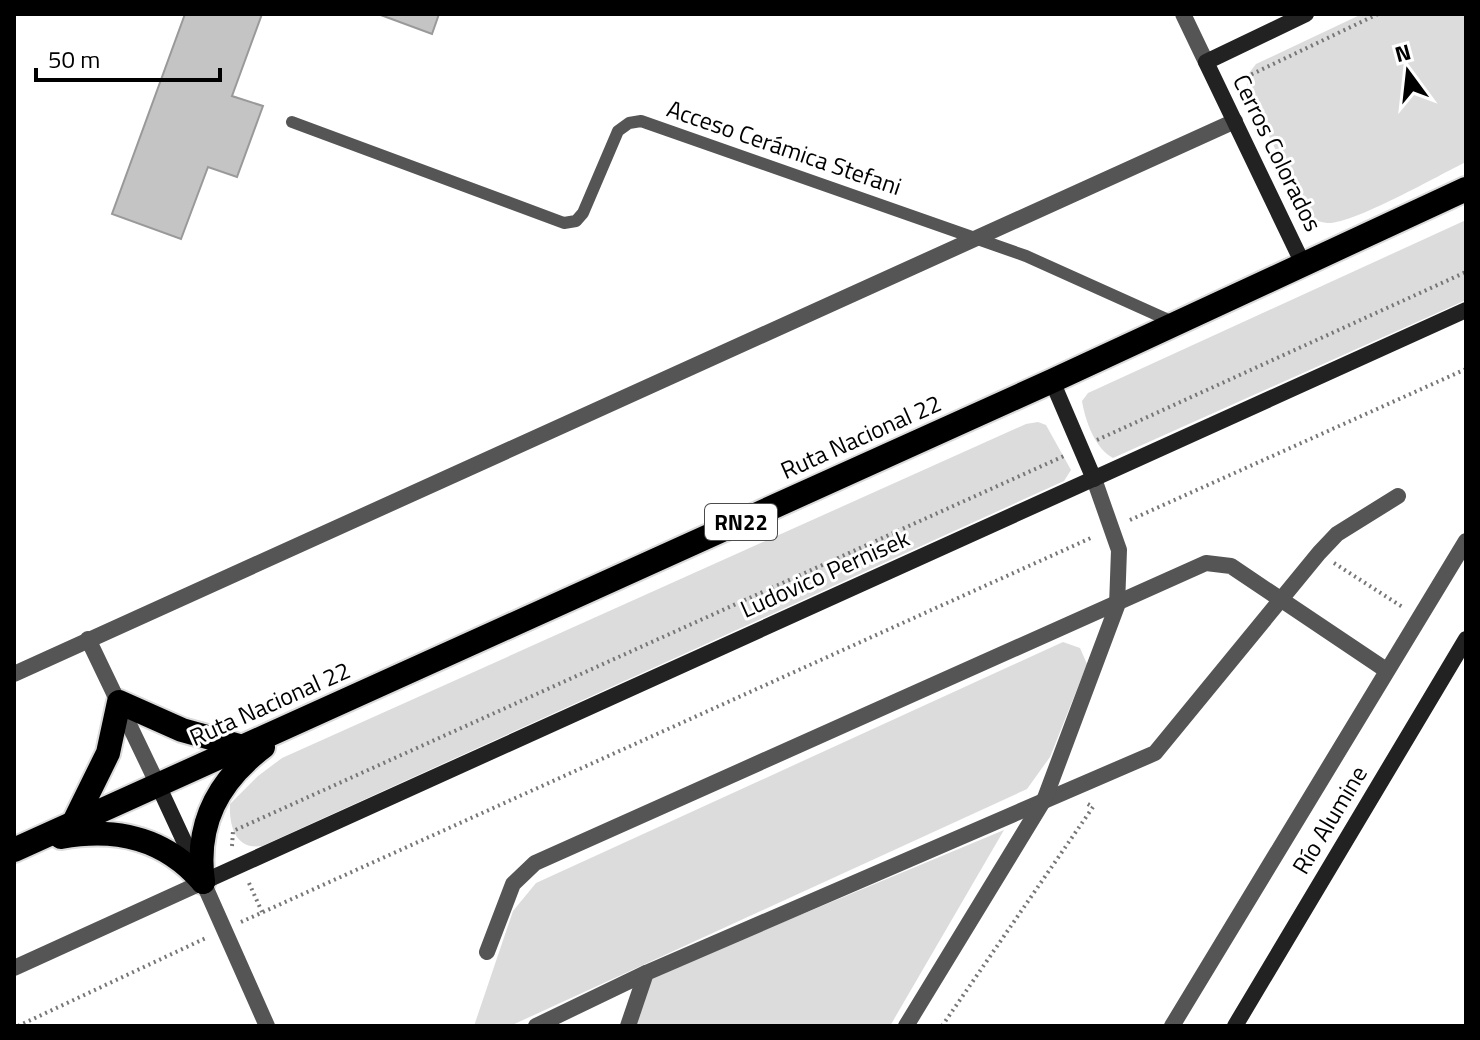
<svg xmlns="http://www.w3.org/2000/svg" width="1480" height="1040" viewBox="0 0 1480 1040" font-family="'Titillium Web',sans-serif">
<rect width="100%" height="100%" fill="#fff"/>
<!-- green -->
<g fill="#dcdcdc">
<path d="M1362,14H1466V162C1439,175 1352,225 1327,223C1315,222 1308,215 1302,205L1249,94L1246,77L1256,64Z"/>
<path d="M1466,220V300L1113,458C1095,449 1085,420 1082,401L1088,393Z"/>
<path d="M1038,422L1046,425L1071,470L1064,481L262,846C236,850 229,827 230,804L258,776L282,758L1026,424Z"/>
<polygon points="1063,642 1080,648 1087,664 1050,757 1027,789 510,1026 474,1026 513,911 536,883"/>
<polygon points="1004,830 890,1026 632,1026 649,978"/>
</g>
<!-- building -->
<g fill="#c4c4c4" stroke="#999" stroke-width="2">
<polygon points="185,14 262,14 232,96 263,106 237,177 208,167 181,239 112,214"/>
<polygon points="378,14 439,14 432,34"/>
</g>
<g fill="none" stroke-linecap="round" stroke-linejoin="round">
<defs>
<g id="highway">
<polyline points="73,824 108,753 119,702 182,730 243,747"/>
<path d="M61,837C117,827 165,838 203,882"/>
<polyline points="14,850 1052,381 1466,189"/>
<path d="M203,882C195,824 218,781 263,747"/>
</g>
</defs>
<!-- highway casing -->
<use href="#highway" stroke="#dbdbdb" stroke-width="28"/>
<!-- path -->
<g stroke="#777" stroke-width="4" stroke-dasharray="2 4" stroke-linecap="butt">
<polyline points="1246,77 1378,14"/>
<polyline points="1097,440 1466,272"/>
<polyline points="1130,520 1466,369"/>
<polyline points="1334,563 1404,608"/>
<polyline points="232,846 233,831 1064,456"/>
<polyline points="249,883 262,912"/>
<polyline points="241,922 1093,537"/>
<polyline points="18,1026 208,937"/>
<polyline points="942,1026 1093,807 1086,803"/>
</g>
<!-- lane -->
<polyline stroke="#555" stroke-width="12" points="292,122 564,223 576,221 583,213 618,131 629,123 641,121 1026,256 1175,323"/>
<!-- street -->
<g stroke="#555" stroke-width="16">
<polyline points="1183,14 1206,62"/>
<polyline points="88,639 158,785"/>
<polyline points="14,674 1235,121"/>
<polyline points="487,952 513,884 535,863 1206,563 1231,566 1386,670"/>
<polyline points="14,968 203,882 267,1026"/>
<polyline points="536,1026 646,973"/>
<polyline points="628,1026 646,973 1155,753 1319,553 1337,534 1398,496"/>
<polyline points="906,1026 1045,798 1117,606 1119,550 1094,479"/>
<polyline points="1172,1026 1466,541"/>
</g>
<!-- secondary -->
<g stroke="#222" stroke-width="16">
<polyline points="1304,266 1206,62 1306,14"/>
<polyline points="1052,381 1094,479"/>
<polyline points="158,785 203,882 1466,310"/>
<polyline points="1235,1026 1466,639"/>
</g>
<!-- highway -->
<use href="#highway" stroke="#000" stroke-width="24"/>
</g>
<g text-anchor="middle" stroke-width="6" stroke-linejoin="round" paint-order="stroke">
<!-- shield labels -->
<rect fill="#fff" stroke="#4c4c4c" stroke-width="2" x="705" y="504" width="72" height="36" rx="6"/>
<g font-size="22" font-weight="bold" fill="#000">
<text x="741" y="530">RN22</text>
</g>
<!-- street labels -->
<g font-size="24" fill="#000" stroke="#fff">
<text transform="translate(784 148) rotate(19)" y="8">Acceso Cerámica Stefani</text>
<text transform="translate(1277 153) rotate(64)" y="8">Cerros Colorados</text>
<text transform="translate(861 437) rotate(-24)" y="8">Ruta Nacional 22</text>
<text transform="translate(825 574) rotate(-24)" y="8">Ludovico Pernisek</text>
<text transform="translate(270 704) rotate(-24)" y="8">Ruta Nacional 22</text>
<text transform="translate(1330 820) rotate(-59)" y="8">Río Alumine</text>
</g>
</g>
<!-- border -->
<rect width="1480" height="1040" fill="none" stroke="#000000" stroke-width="32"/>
<!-- north arrow -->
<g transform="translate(1408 72) rotate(345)" stroke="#ffffff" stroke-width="6" paint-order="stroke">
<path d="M0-6L14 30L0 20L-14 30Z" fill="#000000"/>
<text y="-12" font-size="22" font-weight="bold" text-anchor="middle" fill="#000000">N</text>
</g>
<!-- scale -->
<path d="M36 68v12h184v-12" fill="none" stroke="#000000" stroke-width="4"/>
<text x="48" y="68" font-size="24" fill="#000000" stroke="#ffffff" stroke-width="6" paint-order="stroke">50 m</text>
</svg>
